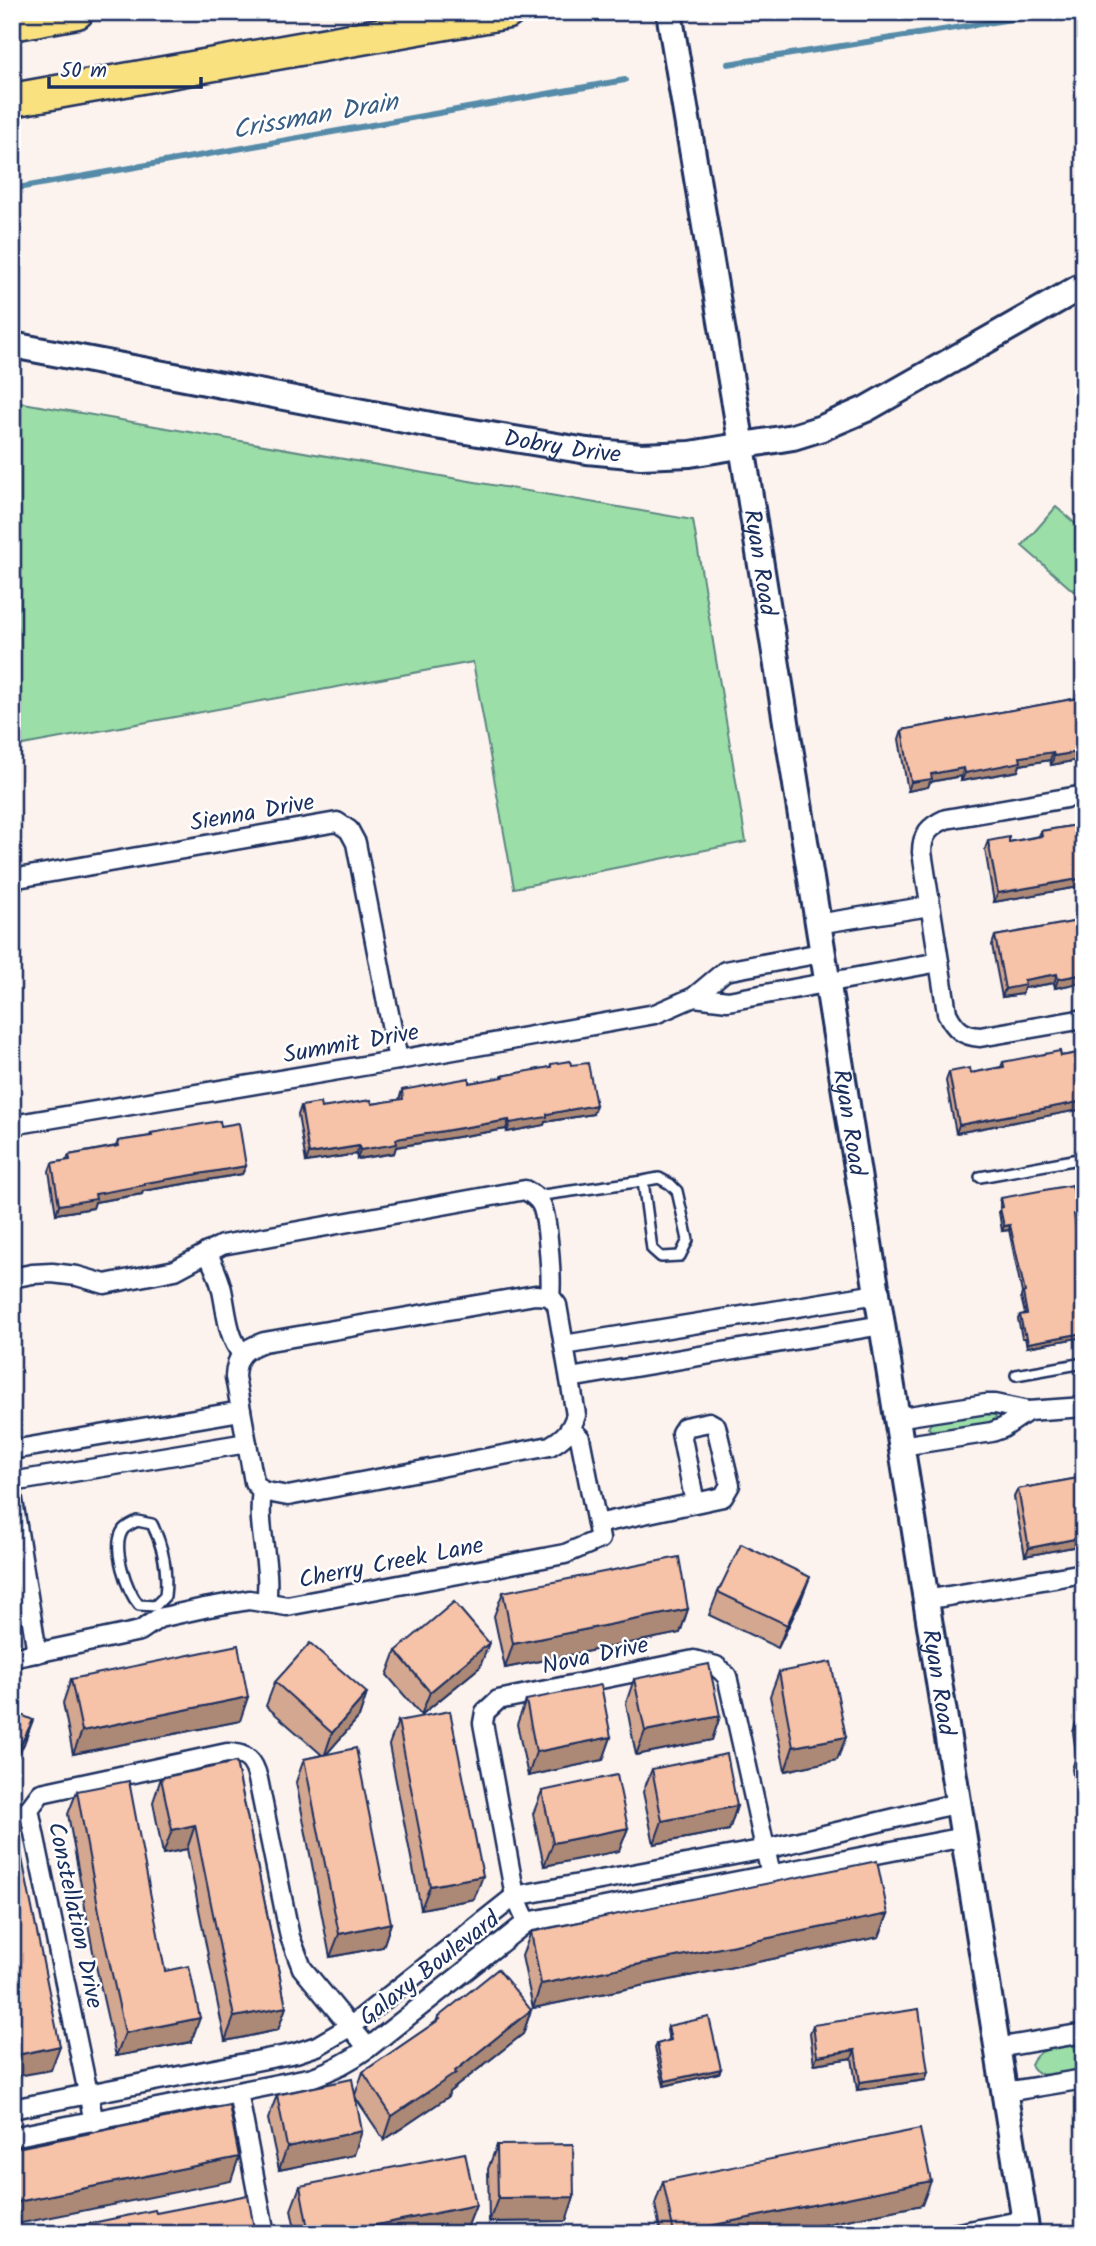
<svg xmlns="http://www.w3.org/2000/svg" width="1096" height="2246" viewBox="0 0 1096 2246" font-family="Kalam,sans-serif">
<rect width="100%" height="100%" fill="#fdf3ee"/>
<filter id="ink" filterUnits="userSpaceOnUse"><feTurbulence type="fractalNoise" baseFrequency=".0143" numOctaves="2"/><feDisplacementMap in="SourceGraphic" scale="14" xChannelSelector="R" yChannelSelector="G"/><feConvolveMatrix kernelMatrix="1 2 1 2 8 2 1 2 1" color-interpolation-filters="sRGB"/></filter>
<g filter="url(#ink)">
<!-- green -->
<g fill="#9cdea7" stroke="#5c8682" stroke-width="2">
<polygon points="12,401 693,520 746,842 514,888 473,662 12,747"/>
<polygon points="1056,507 1084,531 1084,588 1078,595 1022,546"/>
<polygon points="989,1412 993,1413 996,1417 991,1423 934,1432 928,1428 932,1422"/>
<path d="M1084,2045V2070C1066,2073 1041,2083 1031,2065C1036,2045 1066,2047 1084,2045Z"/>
</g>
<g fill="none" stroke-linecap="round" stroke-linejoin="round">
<!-- stream -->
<g stroke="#558ba8" stroke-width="6">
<polyline points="728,64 1056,12"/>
<polyline points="12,189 625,80"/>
</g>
<defs>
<g id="lane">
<polyline points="980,1177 1084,1158"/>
<polyline points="536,1196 643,1181 659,1178 670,1184 677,1191 688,1240 680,1256 661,1257 652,1249 643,1181"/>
<polyline points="1016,1375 1084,1363"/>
<path d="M137,1521L152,1524C163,1546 168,1571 165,1596L155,1606L139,1605C127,1591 111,1547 123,1530C126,1526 132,1524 137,1521Z"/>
</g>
<g id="street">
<path d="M1084,795L946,819C930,826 922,834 922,852L947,1013C955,1029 963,1036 980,1037L1084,1019"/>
<polyline points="12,879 337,822 349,830 356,843 398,1060"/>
<polyline points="817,924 930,906"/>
<polyline points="694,997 728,1001 939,962"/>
<polyline points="12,1125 398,1060 655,1014 694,997 725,971 821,953"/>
<path d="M207,1252C213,1264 219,1276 222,1290C227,1313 227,1335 242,1354"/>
<path d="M12,1278L32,1274L52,1273L77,1276L105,1284L175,1270L222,1245L525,1190C532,1194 537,1197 541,1204C548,1216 552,1281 550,1296"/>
<path d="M535,1295L550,1296L557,1305L576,1415C571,1431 564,1438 550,1446L288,1496L262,1491L254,1482L235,1377C236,1355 244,1349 264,1342Z"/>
<polyline points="564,1345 877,1294"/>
<polyline points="570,1378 882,1325"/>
<polyline points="1028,1411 1084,1407"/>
<polyline points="896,1418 986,1404 995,1404 1028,1411 1003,1428 992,1432 901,1446"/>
<polyline points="12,1450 241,1411"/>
<polyline points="12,1482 247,1443"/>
<path d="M262,1491C256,1529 272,1565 266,1603"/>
<polyline points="12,1494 37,1653"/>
<polyline points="597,1524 723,1497 730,1485 716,1426 709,1422 685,1427 681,1433 695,1503"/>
<polyline points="925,1600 1084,1573"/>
<polyline points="12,1658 140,1631 159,1618 204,1608 249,1600 287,1606 565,1554 600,1539 580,1438 571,1429"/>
<polyline points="527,1922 515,1896 483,1723 485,1712 498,1700 694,1660 716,1666 727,1676 771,1875"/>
<polyline points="997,2048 1084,2033"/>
<polyline points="238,2092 265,2234"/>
<polyline points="1005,2092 1084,2079"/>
<polyline points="12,2109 296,2053 317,2046 351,2026 515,1896 766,1849 958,1803"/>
<path d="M94,2122L29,1809L41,1793L227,1753C247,1753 254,1761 258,1779L290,1937L302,1968L368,2048"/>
<path d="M12,2137L313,2077C334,2070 350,2061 368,2048L527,1922L964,1837"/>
<polyline points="953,2234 1025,2220"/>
</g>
<g id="secondary">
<path id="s1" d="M669,12L742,446L1027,2234"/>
<path id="s2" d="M12,345L436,426L587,451L641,456L690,454L793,437L822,428L866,409L1084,285"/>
</g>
<g id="highway">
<polyline points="12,24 77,12"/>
<polyline points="12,100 508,12"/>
</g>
</defs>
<!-- lane casing -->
<use href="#lane" stroke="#1b2f5e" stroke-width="14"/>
<!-- street casing -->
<use href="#street" stroke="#1b2f5e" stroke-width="23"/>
<!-- secondary casing -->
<use href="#secondary" stroke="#1b2f5e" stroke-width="30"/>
<!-- highway casing -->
<use href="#highway" stroke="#1b2f5e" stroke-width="37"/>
<!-- lane -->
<use href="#lane" stroke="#fff" stroke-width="9"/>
<!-- street -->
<use href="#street" stroke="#fff" stroke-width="18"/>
<!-- secondary -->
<use href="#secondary" stroke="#fff" stroke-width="24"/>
<!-- highway -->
<use href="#highway" stroke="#fae180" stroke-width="32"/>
</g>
<!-- wall -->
<g fill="#d4a790" stroke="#1b2f5e" stroke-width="2">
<polygon points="1084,697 1084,759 1051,765 1050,760 1020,765 1018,771 961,781 961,776 930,782 928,787 908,791 899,739 902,730"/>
<polygon points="1084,824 1084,886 994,902 985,849 988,841 1009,842 1039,836 1041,831"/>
<polygon points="1084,920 1084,982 1055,988 1054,983 1024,988 1022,994 1002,997 992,945 995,936"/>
<polygon points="1084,1052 1084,1109 956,1133 946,1081 949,1072 971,1073 1001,1067 1003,1062 1061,1056"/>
<polygon points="551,1064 571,1065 593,1114 545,1122 544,1125 507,1132 506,1129 396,1147 394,1153 357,1159 356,1154 306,1162 298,1115 301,1106 321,1108 372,1104 399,1100 402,1090 469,1083 502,1078 502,1076 550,1067"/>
<polygon points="221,1126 246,1166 242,1174 143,1191 142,1194 95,1202 93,1208 56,1214 49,1171 52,1163 67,1160 69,1155 116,1146 118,1141 150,1136 151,1133"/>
<polygon points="1074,1194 1080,1213 1079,1217 1075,1218 1080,1258 1084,1274 1084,1337 1027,1347 1025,1338 1022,1338 1018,1319 1020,1315 1025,1314 1021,1297 1022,1293 1009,1230 1002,1231 999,1212 1001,1208 1000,1202 1001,1198"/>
<polygon points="1084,1477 1084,1545 1025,1556 1014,1497 1018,1489"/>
<polygon points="503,1592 688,1609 680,1633 505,1668 494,1616"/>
<polygon points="718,1592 801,1600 778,1648 709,1615"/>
<polygon points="396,1651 480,1667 421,1715 387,1675"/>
<polygon points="779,1672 846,1737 837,1760 785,1771 770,1696"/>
<polygon points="71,1679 240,1721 73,1754 63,1703"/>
<polygon points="634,1679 720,1716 712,1740 636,1755 626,1703"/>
<polygon points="275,1682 367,1693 359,1717 326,1754 391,1923 383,1947 330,1957 296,1782 304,1759 322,1755 266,1706"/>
<polygon points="526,1700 611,1737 603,1760 528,1776 517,1724"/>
<polygon points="398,1721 474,1899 421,1909 389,1745"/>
<polygon points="1084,1722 1084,1805 1078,1806 1072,1769 1075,1760 1077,1760 1073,1732 1076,1723"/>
<polygon points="236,1762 286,2007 278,2030 225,2041 187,1849 163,1854 153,1802 161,1778"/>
<polygon points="652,1769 737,1806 729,1830 654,1844 643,1792"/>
<polygon points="77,1791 165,1971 191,2042 116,2056 94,1957 68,1814"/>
<polygon points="542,1791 628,1828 619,1851 544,1866 533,1814"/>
<polygon points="888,1914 879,1937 533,2008 522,1956 531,1932"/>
<polygon points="531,2010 523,2034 449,2092 448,2097 384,2140 355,2097 354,2155 279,2170 268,2119 277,2095 355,2095 363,2072 436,2022 438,2017"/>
<polygon points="813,2025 928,2072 925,2080 857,2090 852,2058 814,2064 810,2033"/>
<polygon points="668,2026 721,2069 719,2073 664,2086 655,2048 657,2044 669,2041 667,2030"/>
<polygon points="497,2145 574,2197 566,2221 489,2222 488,2169"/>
<polygon points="663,2181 922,2205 777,2234 661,2234 655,2204"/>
<polygon points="300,2186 476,2205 467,2228 440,2234 296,2234 291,2210"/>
</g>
<!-- shaded-wall -->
<g fill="#ac8876" stroke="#1b2f5e" stroke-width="2">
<polygon points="1084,751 1084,759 1051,765 1054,756"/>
<polygon points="1053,752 1050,760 1020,765 1018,771 961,781 965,773 1020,757"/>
<polygon points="964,768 961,776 930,782 928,787 908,791 911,782 931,774"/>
<polygon points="1084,878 1084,886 994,902 998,893"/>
<polygon points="1057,974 1054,983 1024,988 1022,994 1002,997 1005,989 1024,980"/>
<polygon points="1084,974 1084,982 1055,988 1058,979"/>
<polygon points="1084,1101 1084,1109 956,1133 959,1125"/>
<polygon points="596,1105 593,1114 545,1122 544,1125 507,1132 510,1123 547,1114"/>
<polygon points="509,1120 506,1129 396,1147 394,1153 357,1159 360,1150 396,1139"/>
<polygon points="359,1146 356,1154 306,1162 309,1154"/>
<polygon points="246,1166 242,1174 143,1191 142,1194 95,1202 93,1208 56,1214 59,1205 95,1194 145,1183"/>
<polygon points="1080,1213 1079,1217 1072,1218 1074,1214"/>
<polygon points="1010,1225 1009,1230 1002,1231 1004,1226"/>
<polygon points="1084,1333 1084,1337 1027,1347 1028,1343"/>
<polygon points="1084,1537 1084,1545 1025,1556 1029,1548"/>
<polygon points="810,1577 801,1600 778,1648 787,1625"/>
<polygon points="688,1609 680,1633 505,1668 513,1644"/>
<polygon points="489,1643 480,1667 421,1715 430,1692"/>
<polygon points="367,1693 359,1717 324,1757 332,1733"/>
<polygon points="248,1697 240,1721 73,1754 82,1731"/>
<polygon points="720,1716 712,1740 636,1755 645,1731"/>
<polygon points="33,1720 24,1744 12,1768 12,1762"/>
<polygon points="611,1737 603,1760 528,1776 536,1752"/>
<polygon points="846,1737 837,1760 785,1771 793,1747"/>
<polygon points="1084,1797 1084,1805 1078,1806 1081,1798"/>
<polygon points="737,1806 729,1830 654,1844 662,1821"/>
<polygon points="195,1825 187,1849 163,1854 172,1830"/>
<polygon points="628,1828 619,1851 544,1866 553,1843"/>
<polygon points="483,1876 474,1899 421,1909 430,1886"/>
<polygon points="888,1914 879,1937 533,2008 541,1984"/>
<polygon points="391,1923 383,1947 330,1957 339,1934"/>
<polygon points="286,2007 278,2030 225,2041 234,2017"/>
<polygon points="531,2010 523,2034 449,2092 448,2097 384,2140 392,2116 455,2071"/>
<polygon points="200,2018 191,2042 116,2056 125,2033"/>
<polygon points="60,2046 51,2070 12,2077 12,2056"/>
<polygon points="855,2050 852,2058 814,2064 817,2056"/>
<polygon points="721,2069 719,2073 664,2086 665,2081"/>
<polygon points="928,2072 925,2080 857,2090 860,2082"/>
<polygon points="362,2131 354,2155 279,2170 287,2147"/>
<polygon points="239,2157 231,2181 12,2225 12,2203"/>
<polygon points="931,2181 922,2205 777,2234 673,2234 674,2233"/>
<polygon points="574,2197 566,2221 489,2222 498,2198"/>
<polygon points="476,2205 467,2228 440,2234 331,2234"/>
</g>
<!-- building -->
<g fill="#f6c2a8" stroke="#1b2f5e" stroke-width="2">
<polygon points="1084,697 1084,751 1054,756 1053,752 1020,757 1021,762 965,773 964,768 947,771 931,774 932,779 911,782 902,730"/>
<polygon points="1084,824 1084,878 998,893 988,841 1009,837 1009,842 1042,836 1041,831"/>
<polygon points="1084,920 1084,974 1058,979 1057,974 1024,980 1025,985 1005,989 995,936"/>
<polygon points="1060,1051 1061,1056 1084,1052 1084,1101 959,1125 949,1072 970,1068 971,1073 987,1070 1004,1067 1003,1062"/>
<polygon points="570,1061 571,1065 588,1063 596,1105 547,1114 547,1117 510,1123 509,1120 396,1139 397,1144 360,1150 359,1146 309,1154 301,1106 320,1103 321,1108 371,1100 372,1104 403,1099 402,1090 469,1078 469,1083 503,1077 502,1076 551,1067 551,1064"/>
<polygon points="220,1121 221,1126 239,1123 246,1166 145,1183 145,1185 95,1194 96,1199 59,1205 52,1163 70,1160 69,1155 119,1146 118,1141 152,1136 151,1133"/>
<polygon points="1072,1185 1074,1194 1077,1194 1080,1213 1074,1214 1080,1258 1084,1274 1084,1333 1028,1343 1026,1333 1024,1334 1020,1315 1027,1314 1023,1293 1025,1292 1010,1225 1004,1226 1000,1208 1003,1207 1001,1198"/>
<polygon points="1084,1477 1084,1537 1029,1548 1018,1489"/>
<polygon points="741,1544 810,1577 787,1625 718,1592"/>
<polygon points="679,1557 688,1609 513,1644 503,1592"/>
<polygon points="454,1602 489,1643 430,1692 396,1651"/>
<polygon points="310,1643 367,1693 332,1733 275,1682"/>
<polygon points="238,1645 248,1697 82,1731 71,1679"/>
<polygon points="831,1662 846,1737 793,1747 779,1672"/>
<polygon points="709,1664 720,1716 645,1731 634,1679"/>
<polygon points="601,1685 611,1737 536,1752 526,1700"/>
<polygon points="12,1711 33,1720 12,1762"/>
<polygon points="450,1711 483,1876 430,1886 398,1721"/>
<polygon points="1084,1722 1084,1797 1081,1798 1075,1760 1082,1759 1076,1723"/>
<polygon points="356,1748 391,1923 339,1934 304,1759"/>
<polygon points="727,1754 737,1806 662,1821 652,1769"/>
<polygon points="236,1762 286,2007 234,2017 195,1825 172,1830 161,1778"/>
<polygon points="617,1775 628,1828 553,1843 542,1791"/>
<polygon points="129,1781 165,1971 189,1966 200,2018 125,2033 103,1933 77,1791"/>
<polygon points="12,1809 60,2046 12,2056"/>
<polygon points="877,1861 888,1914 541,1984 531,1932"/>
<polygon points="498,1969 531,2010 455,2071 456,2073 392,2116 363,2072 440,2019 438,2017"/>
<polygon points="919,2009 928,2072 860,2082 855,2050 817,2056 813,2025"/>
<polygon points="709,2017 721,2069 665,2081 657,2044 671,2040 668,2026"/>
<polygon points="352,2079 362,2131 287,2147 277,2095"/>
<polygon points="229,2105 239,2157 12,2203 12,2149"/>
<polygon points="920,2129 931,2181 674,2233 663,2181"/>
<polygon points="573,2144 574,2197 498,2198 497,2145"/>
<polygon points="465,2153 476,2205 331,2234 309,2234 300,2186"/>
<polygon points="248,2195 255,2234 39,2234 155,2210 156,2213"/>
</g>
</g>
<g text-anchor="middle" stroke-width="5" stroke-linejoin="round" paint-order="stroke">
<!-- street labels -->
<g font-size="24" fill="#1b2f5e" stroke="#fff">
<text dy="8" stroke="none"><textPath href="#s2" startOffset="560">Dobry Drive</textPath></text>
<text dy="8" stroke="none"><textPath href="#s1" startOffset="558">Ryan Road</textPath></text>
<text transform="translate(252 812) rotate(-10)" y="8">Sienna Drive</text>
<text transform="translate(351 1043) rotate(-10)" y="8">Summit Drive</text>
<text dy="8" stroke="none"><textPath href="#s1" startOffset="1125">Ryan Road</textPath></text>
<text transform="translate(391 1562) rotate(-11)" y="8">Cherry Creek Lane</text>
<text transform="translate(595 1655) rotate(-12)" y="8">Nova Drive</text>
<text dy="8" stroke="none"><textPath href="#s1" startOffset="1692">Ryan Road</textPath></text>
<text transform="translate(76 1915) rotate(78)" y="8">Constellation Drive</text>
<text transform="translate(429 1968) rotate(-38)" y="8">Galaxy Boulevard</text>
</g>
<!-- water labels -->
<g font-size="26" font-style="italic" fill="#385d83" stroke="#fff">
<text transform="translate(315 115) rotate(-10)" y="9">Crissman Drain</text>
</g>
</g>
<!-- margin -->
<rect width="1096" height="2246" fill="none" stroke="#fff" stroke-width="42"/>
<rect x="21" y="21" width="1054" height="2204" fill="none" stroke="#1b2f5e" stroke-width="2.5" filter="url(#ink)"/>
<!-- scale -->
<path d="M49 77v10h152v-10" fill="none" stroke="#1b2f5e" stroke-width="3.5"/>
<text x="60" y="77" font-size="21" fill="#1b2f5e" stroke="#ffffff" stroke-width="5" paint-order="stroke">50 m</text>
</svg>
